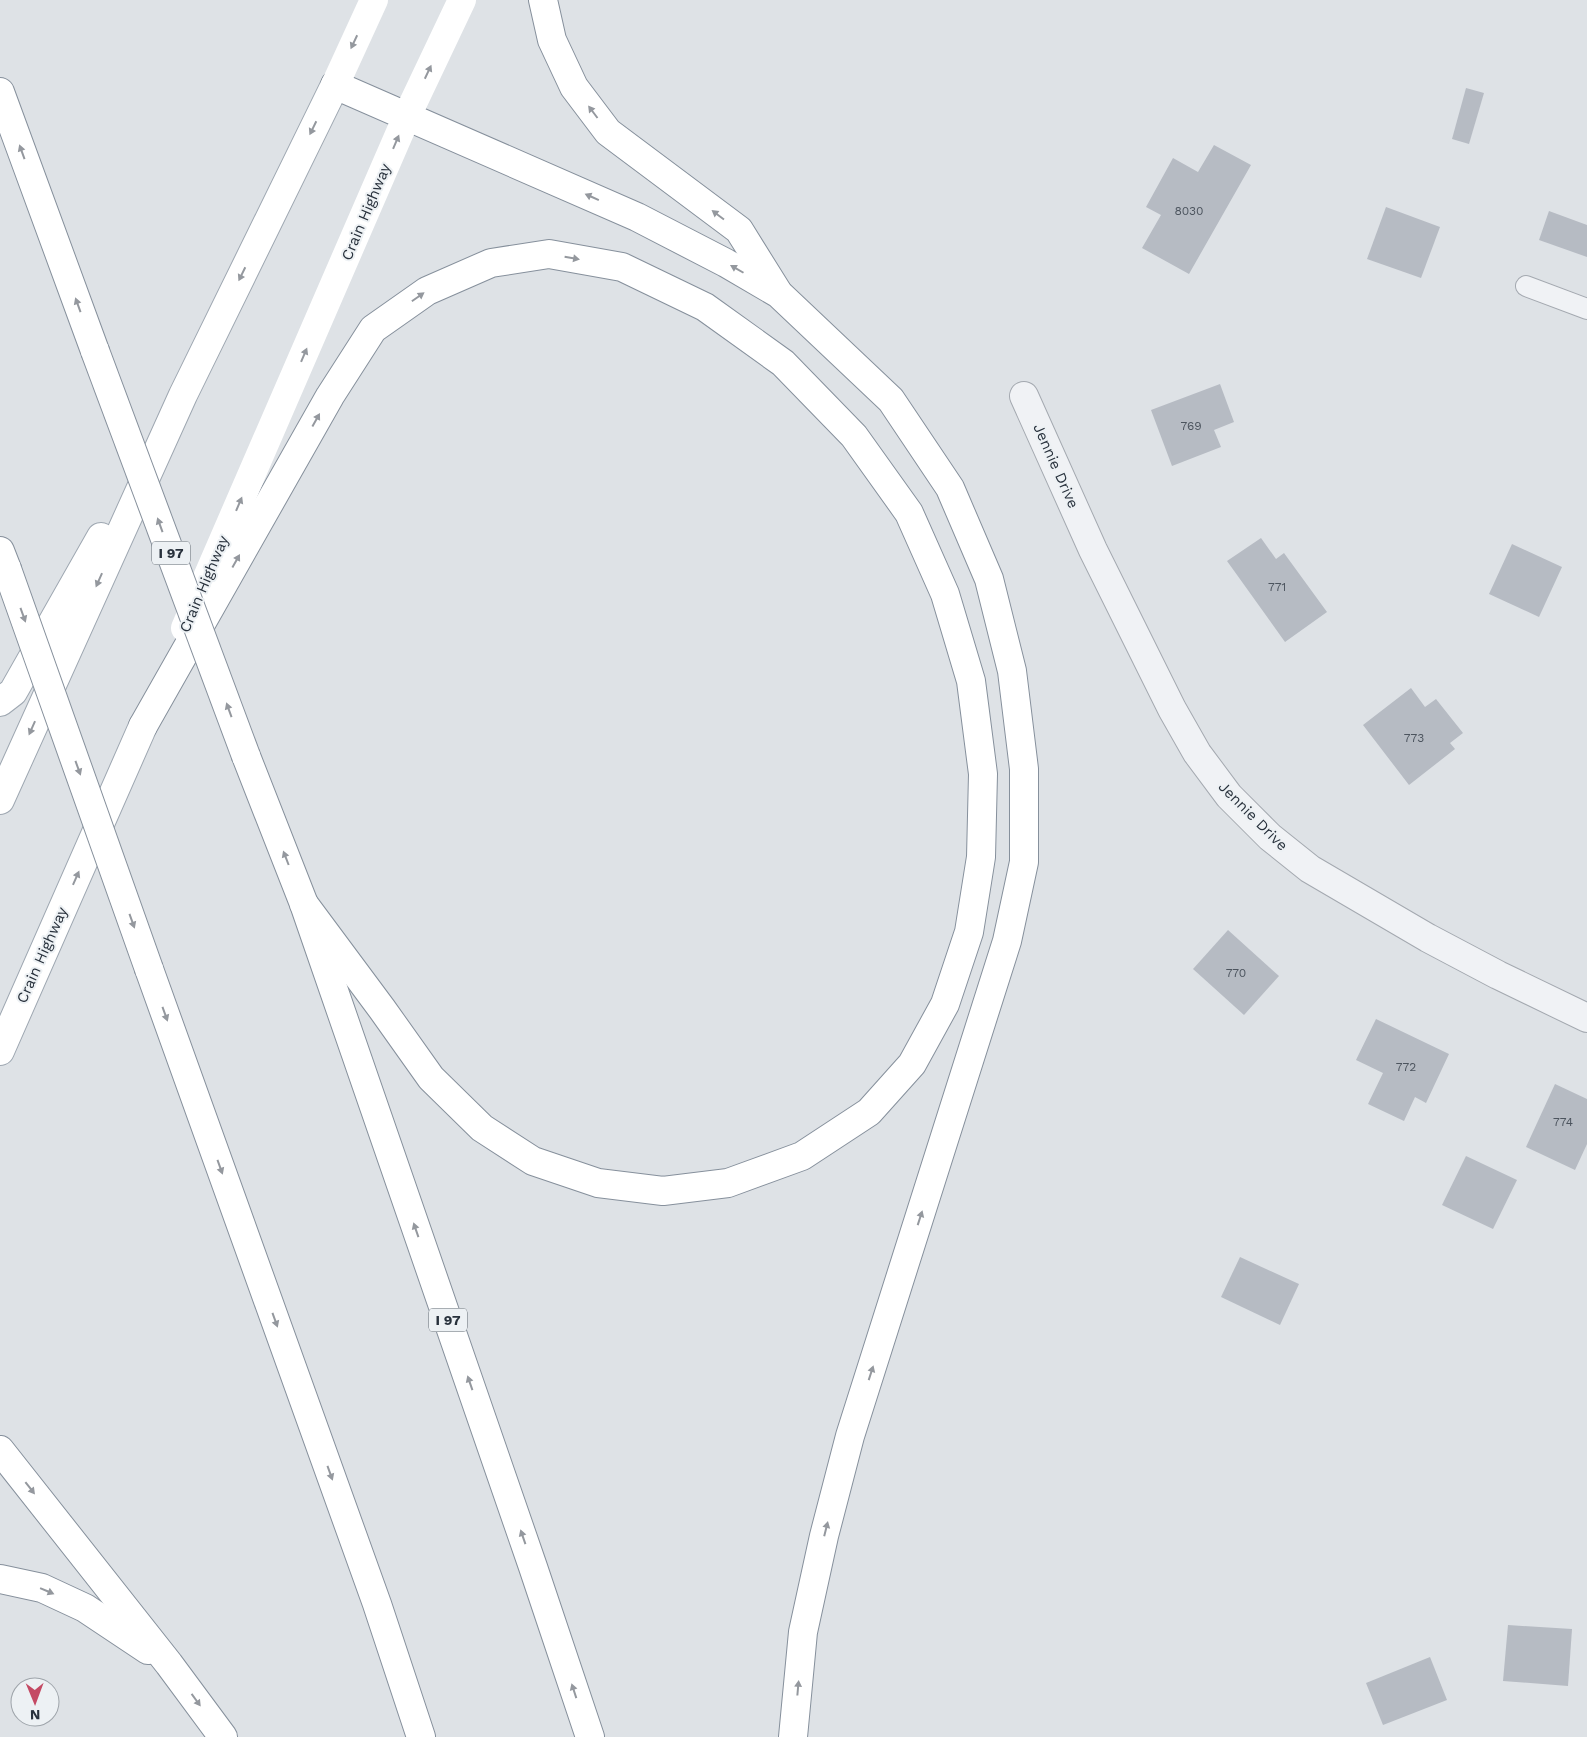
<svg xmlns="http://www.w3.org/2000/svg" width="1587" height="1737" viewBox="0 0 1587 1737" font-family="'Work Sans',sans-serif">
<rect width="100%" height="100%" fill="#dee2e6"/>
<!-- building -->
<g fill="#b6bbc3">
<polygon points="1466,88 1484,93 1469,144 1452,139"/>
<polygon points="1214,145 1251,165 1189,274 1142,248 1161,215 1146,207 1173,158 1198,172"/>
<polygon points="1386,207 1440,227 1421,278 1367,259"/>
<polygon points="1549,211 1587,225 1587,257 1539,240"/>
<polygon points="1220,384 1234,422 1214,430 1221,447 1172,466 1151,410"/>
<polygon points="1261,538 1276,559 1284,553 1327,612 1285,642 1227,561"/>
<polygon points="1512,544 1562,567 1539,617 1489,594"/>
<polygon points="1411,688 1425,707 1436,699 1463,733 1450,743 1455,749 1409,785 1363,725"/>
<polygon points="1228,930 1279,976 1244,1015 1193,969"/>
<polygon points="1376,1019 1449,1054 1426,1103 1415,1097 1404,1121 1368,1104 1383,1073 1356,1060"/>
<polygon points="1555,1084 1587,1099 1587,1144 1575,1170 1526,1147"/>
<polygon points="1466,1156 1517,1180 1493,1229 1442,1205"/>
<polygon points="1240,1257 1299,1284 1280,1325 1221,1297"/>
<polygon points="1508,1625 1572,1629 1568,1686 1503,1681"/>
<polygon points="1430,1657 1447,1700 1383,1725 1366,1683"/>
</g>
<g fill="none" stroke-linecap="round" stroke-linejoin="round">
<defs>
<polyline id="lane" points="1526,286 1587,309"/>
<polyline id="street" points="1024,396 1093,550 1172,709 1197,753 1229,796 1270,837 1310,869 1428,938 1498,975 1587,1018"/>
<g id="primary">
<polyline points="0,702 13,692 101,537"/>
<polyline points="0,800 183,395 335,85"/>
<polyline points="0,1051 143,726"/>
</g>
<g id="highway">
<polyline points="543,0 552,40 574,87 608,132 739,230 777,291"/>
<polyline points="335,85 637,217 726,263 779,294 891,400 950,488 989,579 1012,671 1024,769 1024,862 1007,941 850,1436 824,1536 803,1632 793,1737"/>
<polyline points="0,92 95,351"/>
<polyline points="0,551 7,569"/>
<polyline points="143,726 330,396 373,329 427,291 491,263 549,254 622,267 705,307 783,363 854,436 909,513 945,594 971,681 983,774 981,857 969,932 945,1004 912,1064 869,1112 802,1156 728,1183 663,1191 598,1183 533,1161 482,1128 431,1078 382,1009 304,904"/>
<polyline points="246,756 304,904 533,1567 590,1737"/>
<polyline points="149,969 377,1604 421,1737"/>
<polyline points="0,1450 169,1664 223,1737"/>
<polyline points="0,1579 42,1588 85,1608 148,1650"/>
</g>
</defs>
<!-- lane casing -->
<use href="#lane" stroke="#a4a9b0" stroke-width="22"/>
<!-- street casing -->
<use href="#street" stroke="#a4a9b0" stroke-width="30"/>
<!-- primary casing -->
<use href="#primary" stroke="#9ea7b1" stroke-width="30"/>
<!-- highway casing -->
<use href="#highway" stroke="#86909c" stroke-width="30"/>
<!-- lane -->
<use href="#lane" stroke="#f0f2f5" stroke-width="20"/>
<!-- street -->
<use href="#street" stroke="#f0f2f5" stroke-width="28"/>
<!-- secondary -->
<g stroke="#fff" stroke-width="28">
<polyline points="335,85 374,0"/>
<polyline points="185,628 407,116 462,0"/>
</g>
<!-- primary -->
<use href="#primary" stroke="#fff" stroke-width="28"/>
<!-- highway -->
<use href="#highway" stroke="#fff" stroke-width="28"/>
<defs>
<g id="highway-bridge">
<polyline points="95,351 246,756"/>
<polyline points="7,569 149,969"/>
</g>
</defs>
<!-- highway-bridge casing -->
<use href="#highway-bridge" stroke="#86909c" stroke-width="30" stroke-linecap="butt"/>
<!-- highway-bridge -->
<use href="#highway-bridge" stroke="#fff" stroke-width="28"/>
</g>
<!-- one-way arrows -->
<defs><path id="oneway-solid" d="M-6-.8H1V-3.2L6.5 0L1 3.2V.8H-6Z" transform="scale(1.25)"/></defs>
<g fill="#94989e">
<use href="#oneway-solid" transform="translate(354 42) rotate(115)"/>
<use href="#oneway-solid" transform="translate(428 72) rotate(-65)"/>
<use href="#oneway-solid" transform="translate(593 112) rotate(-127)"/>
<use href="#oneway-solid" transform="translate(313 128) rotate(116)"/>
<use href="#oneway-solid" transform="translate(396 142) rotate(-67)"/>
<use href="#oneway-solid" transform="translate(22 152) rotate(-110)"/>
<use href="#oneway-solid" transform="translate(592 197) rotate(-156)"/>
<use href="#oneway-solid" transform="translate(718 215) rotate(-143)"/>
<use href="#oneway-solid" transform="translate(572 258) rotate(10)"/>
<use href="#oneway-solid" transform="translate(737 269) rotate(-150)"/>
<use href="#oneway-solid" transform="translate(242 274) rotate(116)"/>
<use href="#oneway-solid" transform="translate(418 297) rotate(-35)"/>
<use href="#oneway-solid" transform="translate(78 305) rotate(-110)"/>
<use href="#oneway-solid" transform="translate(304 355) rotate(-67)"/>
<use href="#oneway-solid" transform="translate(316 420) rotate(-61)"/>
<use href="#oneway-solid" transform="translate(239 504) rotate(-67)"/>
<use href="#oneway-solid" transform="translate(160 525) rotate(-110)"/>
<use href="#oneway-solid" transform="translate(236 561) rotate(-61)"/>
<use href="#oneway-solid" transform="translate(99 580) rotate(114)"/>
<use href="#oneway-solid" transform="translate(23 615) rotate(70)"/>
<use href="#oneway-solid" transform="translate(229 710) rotate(-110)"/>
<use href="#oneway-solid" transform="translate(32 728) rotate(114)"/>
<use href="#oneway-solid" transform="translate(78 768) rotate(70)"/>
<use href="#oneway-solid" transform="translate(286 858) rotate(-111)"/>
<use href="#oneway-solid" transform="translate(76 878) rotate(-66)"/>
<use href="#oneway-solid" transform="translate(132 921) rotate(70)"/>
<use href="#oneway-solid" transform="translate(165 1014) rotate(70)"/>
<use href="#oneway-solid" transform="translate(220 1167) rotate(70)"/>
<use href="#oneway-solid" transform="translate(920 1218) rotate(-72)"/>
<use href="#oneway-solid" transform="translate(416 1230) rotate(-109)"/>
<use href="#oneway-solid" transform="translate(275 1320) rotate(70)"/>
<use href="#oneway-solid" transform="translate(871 1373) rotate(-72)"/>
<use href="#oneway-solid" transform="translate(470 1383) rotate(-109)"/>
<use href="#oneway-solid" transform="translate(330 1473) rotate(70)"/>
<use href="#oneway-solid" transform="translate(30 1488) rotate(52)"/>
<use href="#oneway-solid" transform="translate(826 1529) rotate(-76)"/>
<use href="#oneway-solid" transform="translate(523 1537) rotate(-109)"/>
<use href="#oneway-solid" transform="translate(47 1591) rotate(23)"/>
<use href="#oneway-solid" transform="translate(798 1688) rotate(-85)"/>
<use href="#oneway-solid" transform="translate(574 1691) rotate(-108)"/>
<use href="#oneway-solid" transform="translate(196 1700) rotate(54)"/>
</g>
<g text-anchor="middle" stroke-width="4" stroke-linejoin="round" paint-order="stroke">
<!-- number labels -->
<g font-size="12" fill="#4c545e">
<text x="1189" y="215">8030</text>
<text x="1191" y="430">769</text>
<text x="1277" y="591">771</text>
<text x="1414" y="742">773</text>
<text x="1236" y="977">770</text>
<text x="1406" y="1071">772</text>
<text x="1563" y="1126">774</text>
</g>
<!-- shield labels -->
<g fill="#edf1f4" stroke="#636b73" stroke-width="1">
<rect x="152" y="541.5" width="38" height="23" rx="4"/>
<rect x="429" y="1308.5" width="38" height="23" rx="4"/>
</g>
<g font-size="14" font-weight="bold" fill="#28313c">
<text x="171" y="558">I 97</text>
<text x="448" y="1325">I 97</text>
</g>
<!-- street labels -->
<g font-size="15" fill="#28313c" stroke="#edf1f4">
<text transform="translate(366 212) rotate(-67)" y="5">Crain Highway</text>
<text transform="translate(1056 466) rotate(66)" y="5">Jennie Drive</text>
<text transform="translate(204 584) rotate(-67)" y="5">Crain Highway</text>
<text transform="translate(1253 816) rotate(45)" y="5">Jennie Drive</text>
<text transform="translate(42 955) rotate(-66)" y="5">Crain Highway</text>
</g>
</g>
<!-- north arrow -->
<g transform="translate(35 1702) rotate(179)"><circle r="24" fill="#edf1f4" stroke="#9ea4aa"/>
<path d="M0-4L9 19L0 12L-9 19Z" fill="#c44a64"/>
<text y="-8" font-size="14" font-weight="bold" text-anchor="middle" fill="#28313c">N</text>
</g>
</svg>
